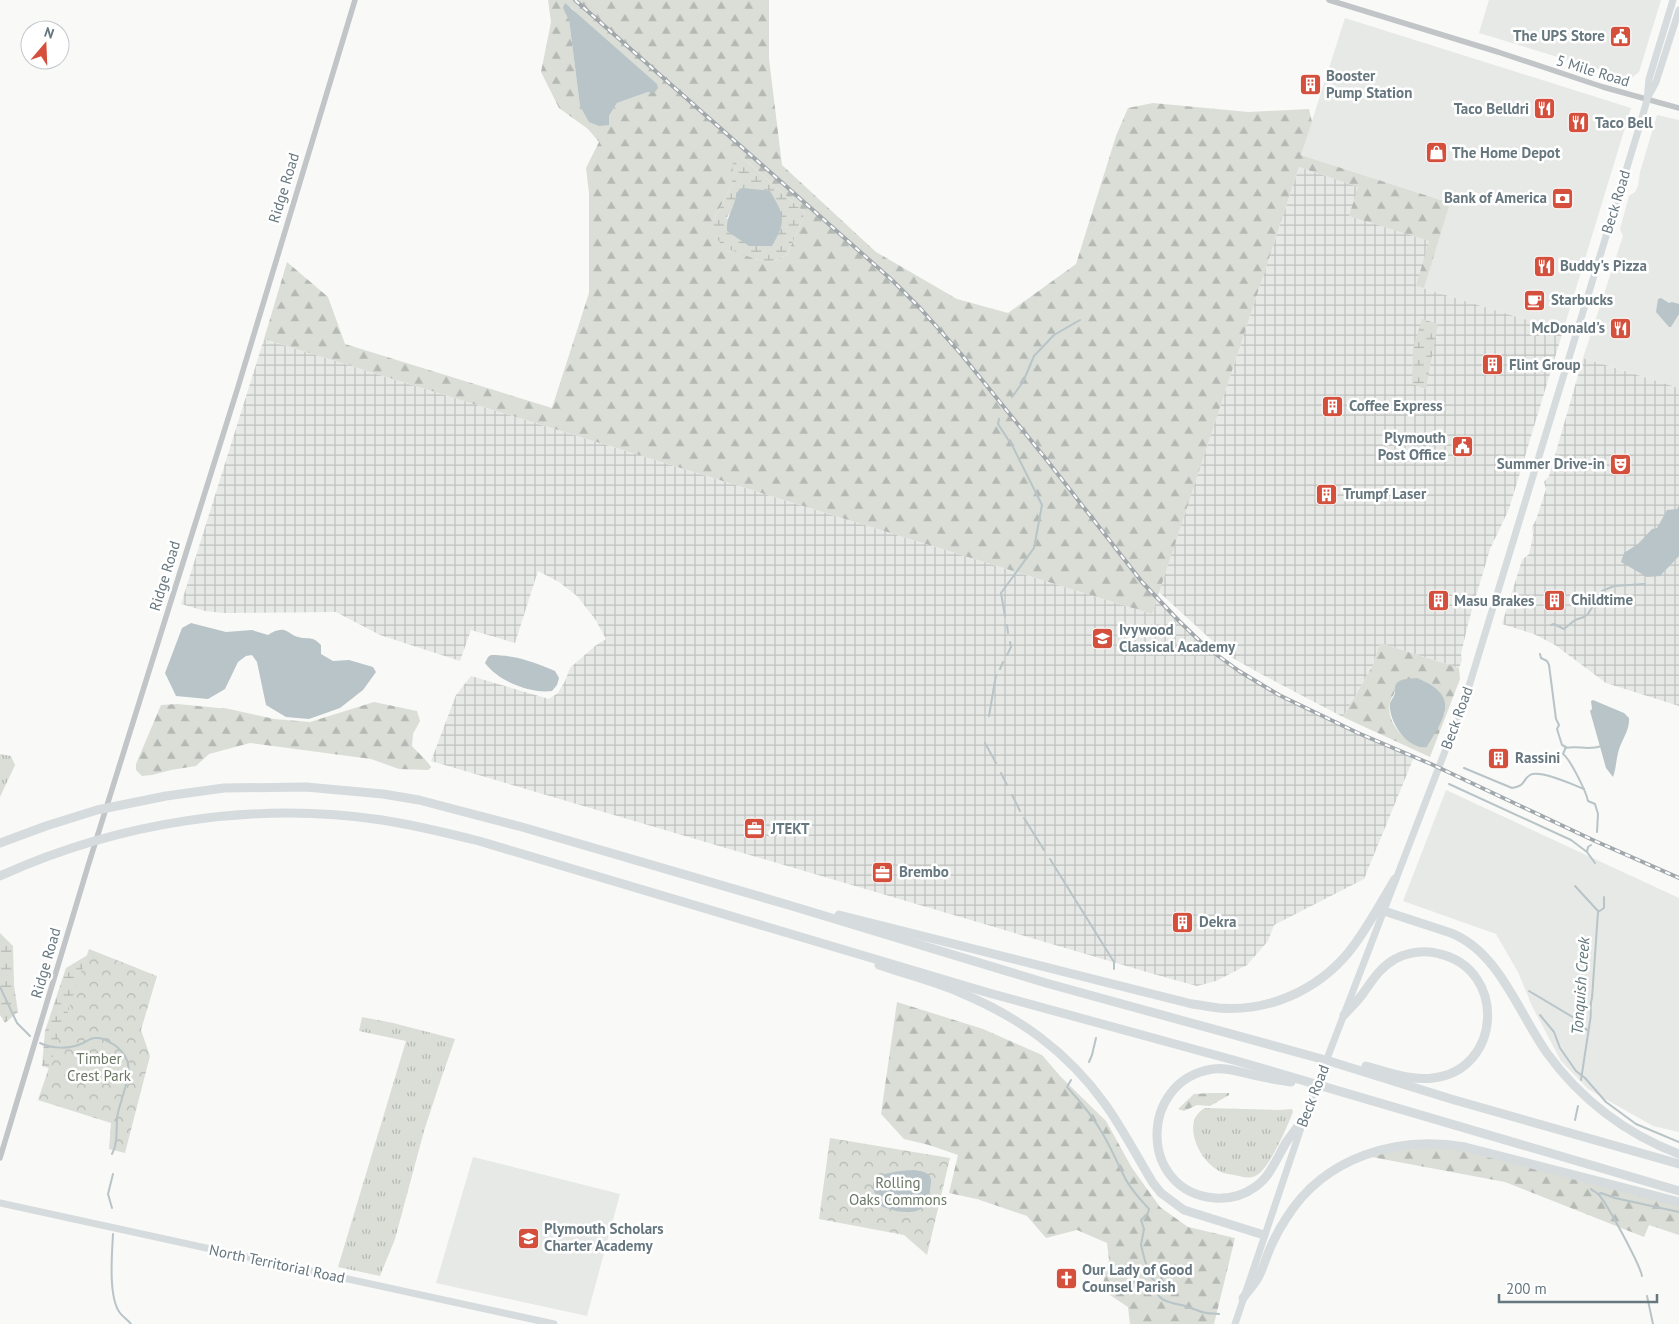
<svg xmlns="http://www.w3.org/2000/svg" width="1679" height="1324" viewBox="0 0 1679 1324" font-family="'PT Sans',sans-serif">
<defs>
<pattern id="industrial-grid" width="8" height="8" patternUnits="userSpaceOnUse" patternTransform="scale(1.25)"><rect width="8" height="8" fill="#e7e9e7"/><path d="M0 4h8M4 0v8" fill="none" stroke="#bfc2c0"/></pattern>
<pattern id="grass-tufts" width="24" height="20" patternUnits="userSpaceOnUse" patternTransform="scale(1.25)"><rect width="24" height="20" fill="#daded7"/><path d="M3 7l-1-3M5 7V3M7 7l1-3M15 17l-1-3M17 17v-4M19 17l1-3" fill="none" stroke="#b5b9b4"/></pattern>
<pattern id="forest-firs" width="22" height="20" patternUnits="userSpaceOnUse" patternTransform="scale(1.25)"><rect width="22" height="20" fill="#daded7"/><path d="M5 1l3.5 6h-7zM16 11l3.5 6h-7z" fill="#b5b9b4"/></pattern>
<pattern id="wetland-marsh" width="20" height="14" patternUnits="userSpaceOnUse" patternTransform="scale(1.25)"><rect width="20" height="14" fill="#daded7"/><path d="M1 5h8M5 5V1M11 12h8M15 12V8" fill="none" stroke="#b5b9b4"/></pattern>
<pattern id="park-crowns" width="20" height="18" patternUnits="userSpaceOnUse" patternTransform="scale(1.25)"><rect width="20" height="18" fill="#daded7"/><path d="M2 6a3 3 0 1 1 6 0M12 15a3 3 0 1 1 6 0" fill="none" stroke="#b5b9b4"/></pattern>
</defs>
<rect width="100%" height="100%" fill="#f9f9f7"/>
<!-- built -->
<g fill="#e7e9e7">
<polygon points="1489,0 1661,0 1639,72 1630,79 1479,33"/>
<polygon points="1345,18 1631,108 1563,331 1416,286 1441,200 1301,155"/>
<polygon points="1657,115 1679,120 1679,388 1583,358 1623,236 1620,229 1629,196 1635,192 1638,186 1640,172"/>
<polygon points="1446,790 1679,898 1679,1132 1653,1126 1588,1089 1561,1061 1532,1006 1518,972 1496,934 1403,901"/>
<polygon points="473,1157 620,1194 587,1316 436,1283"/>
</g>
<!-- industrial -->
<g fill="url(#industrial-grid)">
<polygon points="1299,167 1359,187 1350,216 1430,241 1416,286 1563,331 1509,509 1490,549 1469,620 1461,654 1462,660 1459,668 1380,643 1373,665 1343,717 1261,674 1229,656 1159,592"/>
<polygon points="264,339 1152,614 1157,598 1179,621 1206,647 1239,671 1279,695 1358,733 1414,757 1364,879 1274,925 1268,941 1247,965 1216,981 1197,986 1157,975 431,761 456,695 471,676 549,699 558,693 565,681 570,668 595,646 606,639 595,619 577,596 559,582 538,571 515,643 471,630 460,661 380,635 336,612 223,613 205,611 181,604"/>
<polygon points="1583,358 1679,388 1679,706 1606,683 1555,645 1534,634 1502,624 1522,560 1529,554 1533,536 1532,527 1536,520 1546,489 1544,482 1549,476"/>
</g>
<!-- grass -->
<g fill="url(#grass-tufts)">
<polygon points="0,754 11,756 15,765 0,797"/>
<polygon points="362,1017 393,1023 455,1039 441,1079 424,1131 395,1239 380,1276 338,1267 406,1041 359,1031"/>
<path d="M1205,1108L1279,1110L1292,1109L1293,1112C1287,1127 1272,1162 1260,1173C1252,1180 1243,1177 1234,1175C1228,1174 1221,1173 1216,1169C1198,1158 1181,1121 1205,1108Z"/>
</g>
<!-- forest -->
<g fill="url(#forest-firs)" fill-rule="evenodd">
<path d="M548,0H769V59L782,165L876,252L957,299L1008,313L1076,264L1116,136L1128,108L1153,103L1248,112L1309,109L1312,122L1301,155L1450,203L1424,288L1416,286L1429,241L1349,216L1358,187L1299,167L1152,614L264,339L287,262L328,297L345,344L552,408L589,293V193L586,168L599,142L588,129L559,108L541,72L551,22ZM571,7L576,13L655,92H648L617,103L609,116L580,106L569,20ZM741,156L805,213L787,255L771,262L755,259L713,221L732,185Z"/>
<path d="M1380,643L1459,668L1460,679L1430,757L1343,717L1373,665ZM1395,687L1445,712L1427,747C1407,746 1385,723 1390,702C1392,696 1395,695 1395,687Z"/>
<path d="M374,702L417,711L420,721L413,734L412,746C418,753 426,759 431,767L428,770L399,769L371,759L250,743L209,754L196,766L171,770L152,775L142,776L136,770V764L161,705L177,704L229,709L274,719L310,722Z"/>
<polygon points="897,1002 983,1029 1042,1055 1061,1077 1106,1121 1132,1168 1160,1207 1188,1227 1235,1238 1214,1324 1130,1324 1128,1307 1110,1295 1103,1285 1105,1271 1109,1260 1107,1243 1077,1230 1046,1238 1027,1216 977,1199 949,1193 958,1155 929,1145 904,1139 881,1114"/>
<polygon points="1212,1093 1229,1093 1229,1095 1210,1106 1197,1105 1184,1111 1178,1109 1194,1094"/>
<polygon points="1448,1144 1679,1205 1679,1235 1649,1225 1644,1237 1505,1182 1361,1155"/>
</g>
<!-- wetland -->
<g fill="url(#wetland-marsh)" fill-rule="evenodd">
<path d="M741,156L805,213L787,255L771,262L755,259L723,247L711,230L713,221L732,185L733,158ZM736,193L778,204L726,219L734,206Z"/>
<polygon points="1422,319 1438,324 1426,389 1412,384 1413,349"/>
<polygon points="0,933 13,946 14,985 18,1012 5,1023 0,1015"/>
<polygon points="91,953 117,1088 42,1066 45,1031 66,968"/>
</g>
<!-- park -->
<g fill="url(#park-crowns)">
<polygon points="89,949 157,976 141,1030 150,1056 125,1153 109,1149 111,1123 38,1100"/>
<polygon points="830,1138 950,1158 927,1255 904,1235 819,1219"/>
</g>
<!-- water -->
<g fill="#b8c4c7">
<polygon points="565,3 657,84 658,88 655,92 648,92 617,103 609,116 609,125 599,126 589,122 580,106 569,20 563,8"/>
<path d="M742,188L770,191C785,216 786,221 772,246H749L727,231C726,214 735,209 736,193Z"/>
<polygon points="1661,298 1669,303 1672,302 1679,304 1679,314 1671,327 1669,327 1656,312 1658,299"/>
<polygon points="1679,505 1679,556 1660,576 1647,577 1621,562 1624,553 1638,544 1652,529 1657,528 1667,510 1677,509"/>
<path d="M191,623L226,632L252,630L268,635C273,632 278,629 284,630C288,631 292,635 295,636C307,641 311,634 321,645V654L333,661L349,660L373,667L376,672L363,690L340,708L309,719L286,717L266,705L257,662L252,655L246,656L238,662L225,689L208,699L176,696L165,673L182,628Z"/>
<path d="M491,655C515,655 534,662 555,671L559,678L557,685L552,691C530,694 498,681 485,663L488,657Z"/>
<path d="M1417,678C1460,696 1446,715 1427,747C1407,750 1388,721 1390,703C1391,700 1394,697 1395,693C1395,689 1394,685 1398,682C1403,678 1411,679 1417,678Z"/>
<path d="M1593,700L1624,713L1629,718C1630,731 1621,740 1618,753C1616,761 1616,769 1613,777L1606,768L1590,711L1592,709L1591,701Z"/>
<path d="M914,1170C919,1171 925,1171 929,1175C933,1180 930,1185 930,1191C930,1218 899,1214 881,1206C879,1200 874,1193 873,1187C872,1171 904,1171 914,1170Z"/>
</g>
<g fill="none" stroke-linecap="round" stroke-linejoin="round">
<!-- stream -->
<g stroke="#b8c4c7" stroke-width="2">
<polyline points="1012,397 1023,382 1034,356 1054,335 1080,320"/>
<polyline points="999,419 998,424 1013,447 1042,505 1034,548 1001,593 1005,616"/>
<polyline points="1007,625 1008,633"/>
<polyline points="1551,625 1554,624 1564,629 1575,620 1584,617 1588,614 1602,591 1614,586 1645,584"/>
<path d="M1540,654L1541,658L1547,661L1549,665L1556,719L1559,725L1557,729L1562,745L1566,747L1563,754C1570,759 1586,791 1588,801L1595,804L1598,814L1597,832"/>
<polyline points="1007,655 1011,647 1010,642"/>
<polyline points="1000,669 1003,662"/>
<polyline points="989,716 996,675"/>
<polyline points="985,743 996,763"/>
<path d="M1565,748C1580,745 1586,751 1602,746"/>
<path d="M1464,768L1512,788C1526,786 1522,780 1530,775C1539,769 1574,785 1584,789"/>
<polyline points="1001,773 1007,785"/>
<polyline points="1449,784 1571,840 1587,852 1595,863"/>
<polyline points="1012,795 1020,811"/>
<polyline points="1024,818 1044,850"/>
<polyline points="1587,852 1588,847 1591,845"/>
<polyline points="1050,859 1114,962 1114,969"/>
<polyline points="1575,886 1598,911"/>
<polyline points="0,987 17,1023 30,1036"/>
<polyline points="1529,991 1576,1019 1587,1030"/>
<polyline points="1540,1015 1554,1032 1560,1048 1576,1071 1585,1078 1606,1102 1636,1124 1679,1142"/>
<path d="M40,1043C52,1049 69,1049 81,1044C86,1042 90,1038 95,1038C103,1037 109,1042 116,1046C137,1063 127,1080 121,1102C119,1108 117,1114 117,1120C116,1132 118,1143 112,1154"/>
<polyline points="1089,1062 1092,1055 1096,1038"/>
<path d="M1071,1080L1067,1087C1081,1102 1094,1118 1104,1136C1112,1150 1118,1164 1125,1178C1131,1190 1140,1199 1149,1209L1148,1213L1141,1220L1144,1229L1141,1245L1145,1261L1152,1278L1158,1285C1152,1302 1175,1303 1185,1306C1192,1308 1199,1312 1207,1313C1211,1314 1215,1313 1219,1314"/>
<path d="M1581,1080C1584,1060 1587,1040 1590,1021C1592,1013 1589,1007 1592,998L1598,912L1604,908V897"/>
<polyline points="1575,1120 1578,1106"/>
<path d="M1591,1189C1593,1191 1596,1192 1598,1194C1606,1201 1640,1265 1642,1276"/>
<polyline points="1599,1194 1601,1193 1615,1198 1679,1212"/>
<polyline points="112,1208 108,1194 113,1174"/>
<path d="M113,1234C112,1254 108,1297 120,1313C123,1317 128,1320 131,1324"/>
<polyline points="1647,1296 1653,1324"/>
</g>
<!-- minor -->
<g stroke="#c1c5c8" stroke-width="5.5">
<polyline points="1329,0 1498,52 1603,87 1679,108"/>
<polyline points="0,1158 88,866 238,387 355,0"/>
</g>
<!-- major -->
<g stroke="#d6dbdd" stroke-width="7">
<polyline points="1649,95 1656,82 1679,10"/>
<polyline points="0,1203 554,1324"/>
<polyline points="1235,1324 1305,1116 1457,720 1470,683 1642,118 1647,100 1649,79 1673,0"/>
</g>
<!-- highway -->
<g stroke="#d6dbdd" stroke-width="9">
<polyline points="0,843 46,826 97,810 166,796 224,788 306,787 383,794 419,800 522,827 792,906 1046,983 1329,1061 1451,1099 1679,1164"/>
<path d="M0,876C119,822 253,801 382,820C415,825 447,833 479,841L989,993L1237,1061L1679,1191"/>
<path d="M1384,911L1451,933C1499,952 1518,1012 1547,1053C1580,1099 1626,1134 1679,1154"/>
<path d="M839,915L1192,1004C1201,1005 1210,1007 1219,1008C1268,1012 1316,991 1348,953C1366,931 1380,904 1395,879"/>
<path d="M879,965C905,974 933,981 959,992C1019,1017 1067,1051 1105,1104C1123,1129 1137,1157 1153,1183L1161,1193L1184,1210L1264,1235"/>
<path d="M1344,1015C1351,1007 1359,1000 1364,992C1374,978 1381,967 1395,959C1409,952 1425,950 1440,954C1507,970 1502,1070 1433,1078C1410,1081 1388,1072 1366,1066"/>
<path d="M1291,1082C1280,1080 1269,1079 1258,1076C1243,1073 1228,1067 1213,1069C1138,1080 1138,1192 1215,1198C1229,1199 1244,1195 1255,1187C1271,1176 1277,1157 1287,1141C1293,1133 1299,1125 1305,1116"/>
<path d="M1243,1298C1248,1291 1255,1284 1259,1276C1264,1266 1267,1254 1272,1244C1276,1235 1281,1226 1287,1217C1325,1157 1397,1135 1465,1147L1679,1202"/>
</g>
<defs>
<polyline id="rail" points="575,0 787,187 893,281 920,308 961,354 1046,459 1142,582 1179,621 1206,647 1239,671 1279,695 1358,733 1431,764 1595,841 1679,878"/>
</defs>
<!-- rail casing -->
<use href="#rail" stroke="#a1a8ac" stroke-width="4"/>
<!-- rail -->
<use href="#rail" stroke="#fff" stroke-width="2" stroke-dasharray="5.5" stroke-linecap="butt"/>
</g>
<!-- icons -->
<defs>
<symbol id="civic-square" viewBox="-11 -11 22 22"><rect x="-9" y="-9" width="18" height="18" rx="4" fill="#d4503c" stroke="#fff"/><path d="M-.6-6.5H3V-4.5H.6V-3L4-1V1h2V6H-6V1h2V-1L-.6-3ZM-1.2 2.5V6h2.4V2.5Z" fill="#fff"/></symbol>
<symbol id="building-square" viewBox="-11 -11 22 22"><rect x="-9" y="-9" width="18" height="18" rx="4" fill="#d4503c" stroke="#fff"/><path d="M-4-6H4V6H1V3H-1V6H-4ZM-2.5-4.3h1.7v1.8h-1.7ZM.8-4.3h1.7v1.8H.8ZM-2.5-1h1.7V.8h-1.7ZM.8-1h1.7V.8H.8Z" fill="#fff"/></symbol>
<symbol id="restaurant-square" viewBox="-11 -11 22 22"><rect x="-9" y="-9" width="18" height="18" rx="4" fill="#d4503c" stroke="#fff"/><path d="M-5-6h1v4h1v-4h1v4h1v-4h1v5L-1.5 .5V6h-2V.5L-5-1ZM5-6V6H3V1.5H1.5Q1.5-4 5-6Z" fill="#fff"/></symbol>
<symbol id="shop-square" viewBox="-11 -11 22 22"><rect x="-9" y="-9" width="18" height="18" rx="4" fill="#d4503c" stroke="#fff"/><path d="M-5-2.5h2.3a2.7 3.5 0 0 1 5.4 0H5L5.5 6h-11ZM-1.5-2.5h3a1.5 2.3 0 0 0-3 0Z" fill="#fff"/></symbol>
<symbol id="bank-square" viewBox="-11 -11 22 22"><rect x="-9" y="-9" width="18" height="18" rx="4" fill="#d4503c" stroke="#fff"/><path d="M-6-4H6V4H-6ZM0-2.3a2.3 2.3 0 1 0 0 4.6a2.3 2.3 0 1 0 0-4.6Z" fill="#fff"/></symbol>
<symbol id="cafe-square" viewBox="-11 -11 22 22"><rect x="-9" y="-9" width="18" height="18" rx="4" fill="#d4503c" stroke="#fff"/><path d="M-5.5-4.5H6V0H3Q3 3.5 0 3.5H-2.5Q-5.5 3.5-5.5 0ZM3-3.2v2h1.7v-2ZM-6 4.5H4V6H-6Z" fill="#fff"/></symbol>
<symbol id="theatre-square" viewBox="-11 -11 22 22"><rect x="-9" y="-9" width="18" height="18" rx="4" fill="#d4503c" stroke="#fff"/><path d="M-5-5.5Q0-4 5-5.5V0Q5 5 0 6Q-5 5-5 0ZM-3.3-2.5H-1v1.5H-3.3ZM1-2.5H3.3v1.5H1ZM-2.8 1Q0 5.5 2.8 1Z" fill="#fff"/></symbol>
<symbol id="school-square" viewBox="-11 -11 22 22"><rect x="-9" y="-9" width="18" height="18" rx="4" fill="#d4503c" stroke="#fff"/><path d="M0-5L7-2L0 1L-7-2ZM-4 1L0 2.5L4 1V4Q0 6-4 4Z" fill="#fff"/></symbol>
<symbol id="office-square" viewBox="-11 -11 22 22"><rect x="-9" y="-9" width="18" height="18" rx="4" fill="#d4503c" stroke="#fff"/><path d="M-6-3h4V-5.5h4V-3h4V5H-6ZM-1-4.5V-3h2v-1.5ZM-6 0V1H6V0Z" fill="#fff"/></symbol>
<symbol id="church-square" viewBox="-11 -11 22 22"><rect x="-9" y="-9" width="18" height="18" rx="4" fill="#d4503c" stroke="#fff"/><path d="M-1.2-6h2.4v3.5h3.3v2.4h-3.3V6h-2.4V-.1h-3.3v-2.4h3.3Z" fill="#fff"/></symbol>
</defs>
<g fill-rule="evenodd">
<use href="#civic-square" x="1608" y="24" width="25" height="25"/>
<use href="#building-square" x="1298" y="72" width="25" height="25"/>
<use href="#restaurant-square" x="1532" y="96" width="25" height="25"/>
<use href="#restaurant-square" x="1566" y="110" width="25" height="25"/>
<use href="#shop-square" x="1424" y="140" width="25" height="25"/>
<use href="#bank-square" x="1550" y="186" width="25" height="25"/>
<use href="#restaurant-square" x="1532" y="254" width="25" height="25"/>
<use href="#cafe-square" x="1522" y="288" width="25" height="25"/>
<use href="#restaurant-square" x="1608" y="316" width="25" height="25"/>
<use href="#building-square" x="1480" y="352" width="25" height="25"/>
<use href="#building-square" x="1320" y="394" width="25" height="25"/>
<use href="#civic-square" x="1450" y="434" width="25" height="25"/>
<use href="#theatre-square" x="1608" y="452" width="25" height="25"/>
<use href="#building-square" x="1314" y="482" width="25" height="25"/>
<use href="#building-square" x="1542" y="588" width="25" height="25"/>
<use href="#building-square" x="1426" y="588" width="25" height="25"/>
<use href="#school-square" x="1090" y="626" width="25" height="25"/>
<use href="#building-square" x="1486" y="746" width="25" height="25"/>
<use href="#office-square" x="742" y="816" width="25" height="25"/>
<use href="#office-square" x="870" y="860" width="25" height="25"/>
<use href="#building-square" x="1170" y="910" width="25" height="25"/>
<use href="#school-square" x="516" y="1226" width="25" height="25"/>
<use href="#church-square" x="1054" y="1266" width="25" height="25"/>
</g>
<g text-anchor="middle" stroke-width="5" stroke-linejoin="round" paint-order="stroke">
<!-- poi labels -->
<g font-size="15" font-weight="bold" fill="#66777f" stroke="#fff" text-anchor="start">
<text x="1605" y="41" text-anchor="end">The UPS Store</text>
<text x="1326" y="81">Booster<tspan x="1326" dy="17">Pump Station</tspan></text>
<text x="1529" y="114" text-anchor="end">Taco Belldri</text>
<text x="1595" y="128">Taco Bell</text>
<text x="1452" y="158">The Home Depot</text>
<text x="1547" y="203" text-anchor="end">Bank of America</text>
<text x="1560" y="271">Buddy's Pizza</text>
<text x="1551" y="305">Starbucks</text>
<text x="1605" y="333" text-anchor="end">McDonald's</text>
<text x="1509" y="370">Flint Group</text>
<text x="1349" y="411">Coffee Express</text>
<text x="1446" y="443" text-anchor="end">Plymouth<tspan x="1446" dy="17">Post Office</tspan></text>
<text x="1605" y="469" text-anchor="end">Summer Drive-in</text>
<text x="1343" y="499">Trumpf Laser</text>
<text x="1571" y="605">Childtime</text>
<text x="1454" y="606">Masu Brakes</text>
<text x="1119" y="635">Ivywood<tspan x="1119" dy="17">Classical Academy</tspan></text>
<text x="1515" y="763">Rassini</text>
<text x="771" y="834">JTEKT</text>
<text x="899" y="877">Brembo</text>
<text x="1199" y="927">Dekra</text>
<text x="544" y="1234">Plymouth Scholars<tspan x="544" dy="17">Charter Academy</tspan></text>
<text x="1082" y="1275">Our Lady of Good<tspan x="1082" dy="17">Counsel Parish</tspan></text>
</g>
<!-- street labels -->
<g font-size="15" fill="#66777f" stroke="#fff">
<text transform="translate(1593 71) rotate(17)" y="5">5 Mile Road</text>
<text transform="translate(284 188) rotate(-73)" y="5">Ridge Road</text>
<text transform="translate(1616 202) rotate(-73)" y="5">Beck Road</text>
<text transform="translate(165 576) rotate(-73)" y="5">Ridge Road</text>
<text transform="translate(1457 718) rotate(-70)" y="5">Beck Road</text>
<text transform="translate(46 963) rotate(-74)" y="5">Ridge Road</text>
<text transform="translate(1313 1096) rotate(-69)" y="5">Beck Road</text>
<text transform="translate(277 1264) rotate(12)" y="5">North Territorial Road</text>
</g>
<!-- park labels -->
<g font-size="15" fill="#6a7865" stroke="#fff">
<text x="99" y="1064">Timber<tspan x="99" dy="17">Crest Park</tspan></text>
<text x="898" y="1188">Rolling<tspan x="898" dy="17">Oaks Commons</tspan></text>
</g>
<!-- water labels -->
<g font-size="16" font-style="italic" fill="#617679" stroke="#fff">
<text transform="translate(1580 986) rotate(-86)" y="6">Tonquish Creek</text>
</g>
</g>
<!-- north arrow -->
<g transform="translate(45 45) rotate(19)"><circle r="24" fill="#ffffff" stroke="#c2c9cc"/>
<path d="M0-4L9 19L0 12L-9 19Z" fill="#d4503c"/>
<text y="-8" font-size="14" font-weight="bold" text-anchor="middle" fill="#66777f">N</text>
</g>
<!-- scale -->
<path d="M1499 1294v8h158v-8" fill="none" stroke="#66777f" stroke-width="2.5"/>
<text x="1506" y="1294" font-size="15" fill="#66777f" stroke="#ffffff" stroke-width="4" paint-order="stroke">200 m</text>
</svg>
